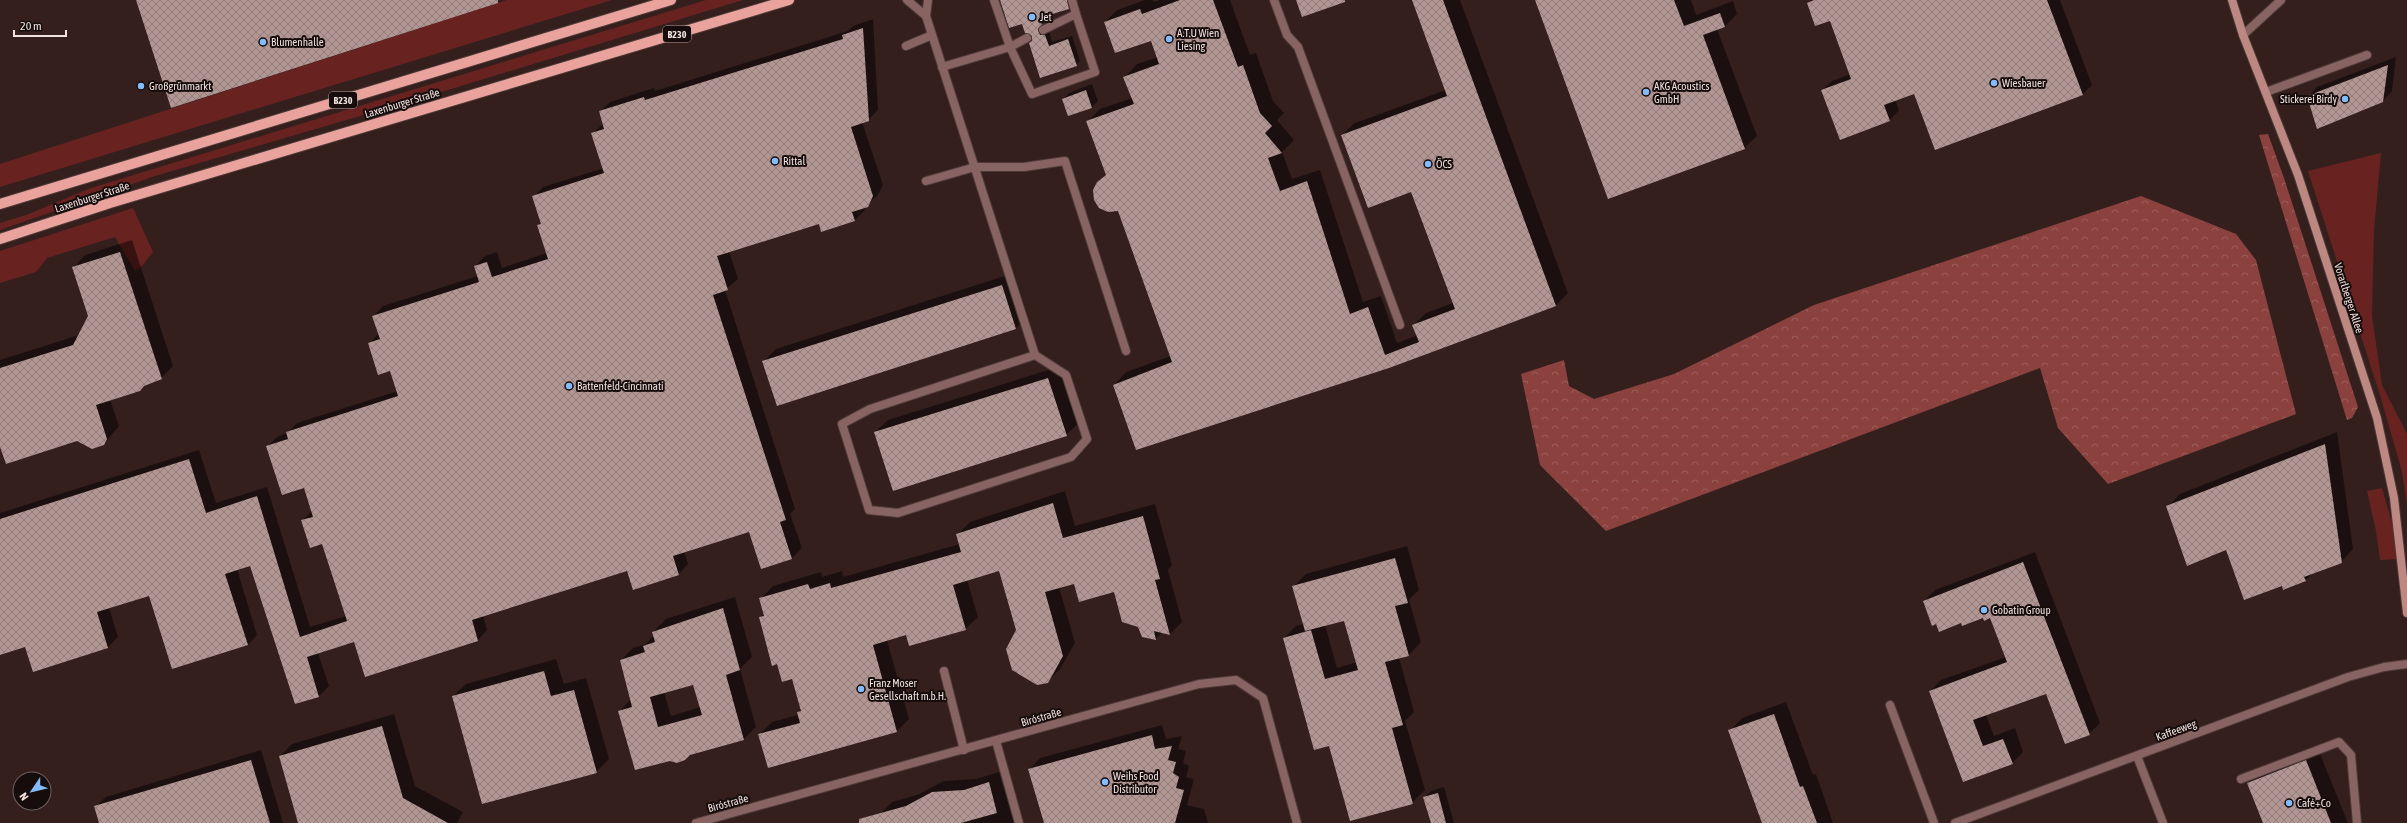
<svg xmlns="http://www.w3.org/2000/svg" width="2407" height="823" viewBox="0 0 2407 823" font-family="'Asap Condensed',sans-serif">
<defs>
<pattern id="forest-crowns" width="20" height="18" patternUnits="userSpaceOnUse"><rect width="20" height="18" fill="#8b423e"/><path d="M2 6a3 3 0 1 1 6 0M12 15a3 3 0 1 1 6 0" fill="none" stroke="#9c5d59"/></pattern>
<pattern id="building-cross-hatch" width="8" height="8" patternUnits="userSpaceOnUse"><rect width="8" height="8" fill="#b29693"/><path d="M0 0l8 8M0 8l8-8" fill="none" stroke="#927d7b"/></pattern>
</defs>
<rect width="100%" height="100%" fill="#341f1d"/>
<!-- grass -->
<g fill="#682321">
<polygon points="507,0 612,0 0,187 0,164"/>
<polygon points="706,0 743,0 415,100 155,176 0,230 0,223 29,214 88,189"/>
<polygon points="2381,153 2374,230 2372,316 2382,385 2407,434 2407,503 2401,468 2380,395 2308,171"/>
<polygon points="133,208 153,252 141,267 135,271 115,237 47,258 36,272 0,283 0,251"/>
<polygon points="2382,488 2402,559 2380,560 2376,531 2367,491"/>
</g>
<!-- forest -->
<g fill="url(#forest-crowns)">
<polygon points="2268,134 2284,178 2358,407 2352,418 2347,420 2259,135"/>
<polygon points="2141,196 2236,234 2256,260 2296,414 2108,484 2058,428 2040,368 1606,531 1540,465 1521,374 1564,360 1569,386 1594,399 1674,374 1814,305"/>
</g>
<!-- shadow -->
<g fill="#0007" fill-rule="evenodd">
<polygon points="1001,0 1064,0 1044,16 1045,20 1042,23 1041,28 1049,31 1052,42 1072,36 1080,61 1076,65 1033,41 1033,35"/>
<polygon points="1145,0 1153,0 1154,2 1160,0 1230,0 1250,55 1256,53 1273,101 1284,113 1277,120 1294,140 1282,152 1292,179 1320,170 1363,302 1381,296 1397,343 1418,335 1414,325 1426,313 1453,303 1412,191 1342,135 1355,123 1446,90 1413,0 1460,0 1568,293 1556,305 1389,367 1114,385 1126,372 1171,356 1119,210 1098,182 1106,174 1087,122 1100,109 1132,98 1125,77 1137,64 1158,57 1152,40 1105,22 1117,10"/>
<polygon points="1536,0 1691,0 1696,15 1733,1 1737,14 1725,26 1717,29 1757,136 1744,148"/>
<polygon points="1811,0 2060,0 2092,85 2082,95 1914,93 1895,100 1899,110 1890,120 1840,138 1822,90 1832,81 1851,74 1830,19 1808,3"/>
<path d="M873,19L878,110L868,120L862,122L883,185L877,196L864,207L865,210L855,220L819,222L729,251L738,279L725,290L795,509L790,514L802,548L792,558L762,568L750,530L684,551L688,564L679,574L627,570L483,616L487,630L478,640L354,641L318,653L329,686L319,696L295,703L251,565L237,569L257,635L248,645L150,595L109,608L118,637L108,647L34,670L26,645L0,653V513L199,450L216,503L267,487L310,627L346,616L323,543L302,521L312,511L305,486L267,447L277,437L287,433L297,423L398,391L391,370L369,344L379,333L374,316L383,306L478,276L475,266L485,256L497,252L502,268L547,253L538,226L542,222L534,197L543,187L604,168L593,133L603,124L600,112L610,102L654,88L655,91L848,31L853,26ZM471,615L477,635H475L469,616Z"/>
<polygon points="2396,57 2392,91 2383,101 2308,97 2317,87"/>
<polygon points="1092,84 1098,101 1092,107 1069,115 1063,99 1069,93"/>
<polygon points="132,240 173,366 161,378 110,400 119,426 104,444 77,439 0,444 0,360 79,335 89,316 73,268 85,255"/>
<polygon points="1014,273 1028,316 1015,329 763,362 776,349"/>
<polygon points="1061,366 1079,423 1066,435 875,432 888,420"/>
<polygon points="2337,432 2353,549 2341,562 2314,572 2306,580 2284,589 2283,584 2226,549 2167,507 2180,494"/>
<polygon points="1065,491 1075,526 1155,504 1172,565 1168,570 1182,622 1170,634 1162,632 1156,639 1142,636 1139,626 1114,591 1075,583 1059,587 1075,643 1060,669 1047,682 1018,631 1000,570 967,580 978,617 965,629 906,634 887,640 909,719 897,731 760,734 772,722 798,715 798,712 801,709 792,678 778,663 760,618 764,613 760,599 773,586 821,572 822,577 842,571 843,577 960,544 957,535 970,522"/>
<path d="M1407,546L1419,590L1409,600L1421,642L1409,655L1399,657L1414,712L1405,721L1425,790L1412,803L1330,745L1284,638L1296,626L1304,624L1294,586L1306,574ZM1345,619L1357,662L1337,668L1325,625Z"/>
<polygon points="2035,552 2100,723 2089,734 2047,692 1986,715 1994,736 2015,728 2023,752 2012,763 1963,781 1930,691 1941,680 2006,657 1990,617 1961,622 1936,623 1924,601 1935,590"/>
<path d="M735,597L752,657L740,669L756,727L744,739L690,754L620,711L631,699L621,660L633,648L646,644L654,635L653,632L666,619ZM694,684L701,707L671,716L664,692Z"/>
<polygon points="556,659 564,684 586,678 609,759 596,772 453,696 466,684"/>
<polygon points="1786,702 1813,775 1816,774 1833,823 1763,823 1730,731 1742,718"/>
<polygon points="394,714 415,786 463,812 457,823 299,823 280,756 292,744"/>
<polygon points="1162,725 1166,739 1182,736 1178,749 1186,751 1183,763 1189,766 1186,777 1194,779 1187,805 1204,809 1208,823 1045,823 1030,769 1040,758"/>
<polygon points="2318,749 2348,823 2264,823 2248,783 2260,771"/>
<polygon points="261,750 283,823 100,823 95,807 106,797"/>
<polygon points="999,772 1014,823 884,823 881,813 892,802 917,795 944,781 976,779"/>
<polygon points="1444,787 1454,823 1432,823 1425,797 1431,791"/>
</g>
<!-- building -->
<g fill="url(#building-cross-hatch)" fill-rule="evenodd">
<polygon points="136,0 498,0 498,3 171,108"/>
<polygon points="1000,0 1067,0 1069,9 1039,18 1042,25 1038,30 1040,35 1045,35 1049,46 1068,39 1077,66 1040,78 1029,43 1032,41 1032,36 1025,33 1022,24 1009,28"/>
<polygon points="1180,0 1213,0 1238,67 1243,65 1260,113 1272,126 1265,133 1282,153 1268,158 1280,191 1307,181 1350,314 1368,307 1385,355 1419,342 1412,325 1455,309 1411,192 1368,208 1341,135 1447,96 1412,0 1443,0 1556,306 1389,368 1136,450 1113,385 1172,362 1118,211 1108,212 1099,208 1094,200 1093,190 1097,182 1106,175 1086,121 1134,104 1123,77 1159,64 1151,41 1115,53 1104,22 1140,9 1142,14"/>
<polygon points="1296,0 1345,0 1345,2 1302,17"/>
<polygon points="1535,0 1674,0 1684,26 1720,13 1725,27 1703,35 1745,149 1608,199"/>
<polygon points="1814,0 2047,0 2083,95 1935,150 1914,94 1884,105 1890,121 1840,140 1821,90 1851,79 1830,21 1815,26 1807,3"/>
<polygon points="863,28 869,121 851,127 873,196 868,207 852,212 855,221 821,232 819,224 717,256 728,290 713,295 786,520 780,522 792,559 761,569 749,532 673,556 679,575 633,590 627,571 472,620 478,641 365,677 354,642 307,657 319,697 295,704 250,566 225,574 248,645 172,669 149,596 97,612 108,648 33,672 25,647 0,655 0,519 189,459 206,513 257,496 300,637 347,621 322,544 310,548 301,520 313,517 304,488 282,495 266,446 288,439 286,432 398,396 390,371 378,375 368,343 380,339 372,316 479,282 474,266 487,262 492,277 548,259 537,225 541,224 532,196 604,173 591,133 604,129 599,111 644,97 645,100 843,39 842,35"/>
<polygon points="2388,65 2383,102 2317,129 2307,96"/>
<polygon points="1086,90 1092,108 1068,116 1062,99"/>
<polygon points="120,252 162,379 144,386 140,391 96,405 107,439 104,445 92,449 77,441 6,464 0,447 0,368 73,345 88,316 72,267"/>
<polygon points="1002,285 1016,329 777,406 762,361"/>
<polygon points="1048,378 1067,436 893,491 874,432"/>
<polygon points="2325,444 2342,563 2304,577 2306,581 2283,590 2282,586 2244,600 2226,550 2187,566 2166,506"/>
<polygon points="1053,503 1063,538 1143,516 1160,579 1155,580 1170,635 1154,631 1156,640 1142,637 1138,627 1122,622 1114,592 1079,602 1074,584 1045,592 1063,656 1048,683 1037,685 1012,670 1006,649 1016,630 999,571 953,585 966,630 909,646 906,635 873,645 897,732 768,768 758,734 800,723 797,712 801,711 792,679 782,682 777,664 772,666 759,617 764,616 759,598 808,584 810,589 830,583 831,588 961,552 956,534"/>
<polygon points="1395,558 1408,603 1395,606 1409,656 1385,662 1403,725 1392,728 1413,804 1350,821 1329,746 1314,750 1283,638 1311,630 1325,679 1358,670 1344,621 1305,631 1292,586"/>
<polygon points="2023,562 2090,735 2065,744 2046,694 1973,720 1983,746 2003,739 2013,764 1963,782 1929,691 2007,662 1990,618 1984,621 1983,618 1962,626 1961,623 1939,632 1936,624 1932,626 1923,601"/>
<path d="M723,608L740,670L726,675L744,740L690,755L685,760L677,763L670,761L635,770L618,711L632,707L620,660L645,652L643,646L655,642L652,632ZM693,685L702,715L658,727L650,697Z"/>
<polygon points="544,671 551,696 574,690 597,773 482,804 452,696"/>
<polygon points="1774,714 1800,787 1803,786 1817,823 1762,823 1728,730"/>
<polygon points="382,726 403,798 448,823 298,823 279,756"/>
<polygon points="1152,735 1155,749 1172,746 1168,760 1176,762 1173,773 1179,777 1176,788 1184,790 1175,823 1044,823 1028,769"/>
<polygon points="251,760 270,823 99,823 94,806"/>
<polygon points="2306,760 2331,823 2263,823 2247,783"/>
<polygon points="989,782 997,813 961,823 859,823 859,819 906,806 932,792 964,790"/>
<polygon points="1438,793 1446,823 1431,823 1423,797"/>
</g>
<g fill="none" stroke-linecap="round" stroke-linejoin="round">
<defs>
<g id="lane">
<polyline points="907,0 926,16 928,0"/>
<polyline points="994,0 1010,47 1032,94 1095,72 1076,14"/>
<polyline points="1274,0 1287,35 1298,47 1400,325"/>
<polyline points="926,16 1035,355"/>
<polyline points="1043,30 1076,14 1072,0"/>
<polyline points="2243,35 2281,0"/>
<polyline points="906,46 932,35"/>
<polyline points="942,67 1010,47 1027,38"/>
<polyline points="2266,92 2367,55"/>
<polyline points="926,181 975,167 1024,167 1065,161 1126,351"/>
<polygon points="1035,355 1066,375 1087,439 1071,457 898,513 869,510 842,424 870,409"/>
<polyline points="944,671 964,750"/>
<polyline points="996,741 1019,823"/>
<polyline points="2137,756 2163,823"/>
<polyline points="2241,779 2339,742 2351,755 2357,823"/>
</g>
<g id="street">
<polyline points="1890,705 1934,823"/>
<polyline points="696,823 1199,684 1236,680 1263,698 1297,823"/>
<polyline points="1955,823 2348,677 2384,667 2407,664"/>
</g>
<polyline id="secondary" points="2232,0 2243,35 2298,175 2377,418 2394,498 2407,613"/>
<g id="primary">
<polyline points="0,204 671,0"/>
<polyline points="0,239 110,203 789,0"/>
</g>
</defs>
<!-- lane casing -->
<use href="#lane" stroke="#4e3a38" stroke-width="10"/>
<!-- street casing -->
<use href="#street" stroke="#4e3a38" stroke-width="10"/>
<!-- secondary casing -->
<use href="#secondary" stroke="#4e3a38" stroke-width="10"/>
<!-- primary casing -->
<use href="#primary" stroke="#4e3a38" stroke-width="12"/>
<!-- lane -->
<use href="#lane" stroke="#876461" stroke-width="8"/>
<!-- street -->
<use href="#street" stroke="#876461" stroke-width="8"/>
<!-- secondary -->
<use href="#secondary" stroke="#be8882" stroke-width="8"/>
<!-- primary -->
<use href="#primary" stroke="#e9a39c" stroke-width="10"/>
</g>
<!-- markers -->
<g fill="#84bcfb" stroke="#150c0b" stroke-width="1.5">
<circle cx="1032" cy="17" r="4"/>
<circle cx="1169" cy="39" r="4"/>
<circle cx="263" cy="42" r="4"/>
<circle cx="1994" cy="83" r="4"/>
<circle cx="141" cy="86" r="4"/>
<circle cx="1646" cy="92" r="4"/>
<circle cx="2345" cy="99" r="4"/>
<circle cx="775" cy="161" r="4"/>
<circle cx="1428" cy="164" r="4"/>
<circle cx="569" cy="386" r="4"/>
<circle cx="1984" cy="610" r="4"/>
<circle cx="861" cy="689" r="4"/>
<circle cx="1105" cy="782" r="4"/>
<circle cx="2289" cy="803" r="4"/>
</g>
<g text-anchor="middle" stroke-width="4" stroke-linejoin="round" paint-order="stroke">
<!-- shield labels -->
<g fill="#150c0b" stroke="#aea19f" stroke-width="1">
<rect x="663" y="26" width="28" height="16" rx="3"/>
<rect x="329" y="92" width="28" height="16" rx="3"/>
</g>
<g font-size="10" font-weight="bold" fill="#f0e1df">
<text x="677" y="38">B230</text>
<text x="343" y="104">B230</text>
</g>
<!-- poi labels -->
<g font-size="11" fill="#f0e1df" stroke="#150c0b" text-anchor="start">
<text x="1040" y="21">Jet</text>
<text x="1177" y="37">A.T.U Wien<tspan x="1177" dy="13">Liesing</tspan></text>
<text x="271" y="46">Blumenhalle</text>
<text x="2002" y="87">Wiesbauer</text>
<text x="149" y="90">Großgrünmarkt</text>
<text x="1654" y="90">AKG Acoustics<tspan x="1654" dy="13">GmbH</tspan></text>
<text x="2337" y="103" text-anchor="end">Stickerei Birdy</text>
<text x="783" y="165">Rittal</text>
<text x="1436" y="168">ÖCS</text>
<text x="577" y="390">Battenfeld-Cincinnati</text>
<text x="1992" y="614">Gobatin Group</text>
<text x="869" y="687">Franz Moser<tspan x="869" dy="13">Gesellschaft m.b.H.</tspan></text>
<text x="1113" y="780">Weihs Food<tspan x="1113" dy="13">Distributor</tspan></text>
<text x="2297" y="807">Café+Co</text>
</g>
<!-- street labels -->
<g font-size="11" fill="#f0e1df" stroke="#150c0b">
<text transform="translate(402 103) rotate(-17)" y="4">Laxenburger Straße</text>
<text transform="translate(92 197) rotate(-18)" y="4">Laxenburger Straße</text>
<text transform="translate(2349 298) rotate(72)" y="4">Vorarlberger Allee</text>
<text transform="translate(1041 717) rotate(-16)" y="4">Biróstraße</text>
<text transform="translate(2176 730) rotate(-20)" y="4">Kaffeeweg</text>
<text transform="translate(728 803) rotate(-15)" y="4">Biróstraße</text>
</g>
</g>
<!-- north arrow -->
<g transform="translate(32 791) rotate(235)"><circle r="19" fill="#150c0b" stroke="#6d6160"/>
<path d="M0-3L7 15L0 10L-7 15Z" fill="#84bcfb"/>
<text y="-6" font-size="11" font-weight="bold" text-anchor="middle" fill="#f0e1df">N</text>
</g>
<!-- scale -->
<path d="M14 30v6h52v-6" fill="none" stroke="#f0e1df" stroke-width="2"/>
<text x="20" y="30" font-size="12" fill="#f0e1df" stroke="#150c0b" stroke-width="3" paint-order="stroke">20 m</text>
</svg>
